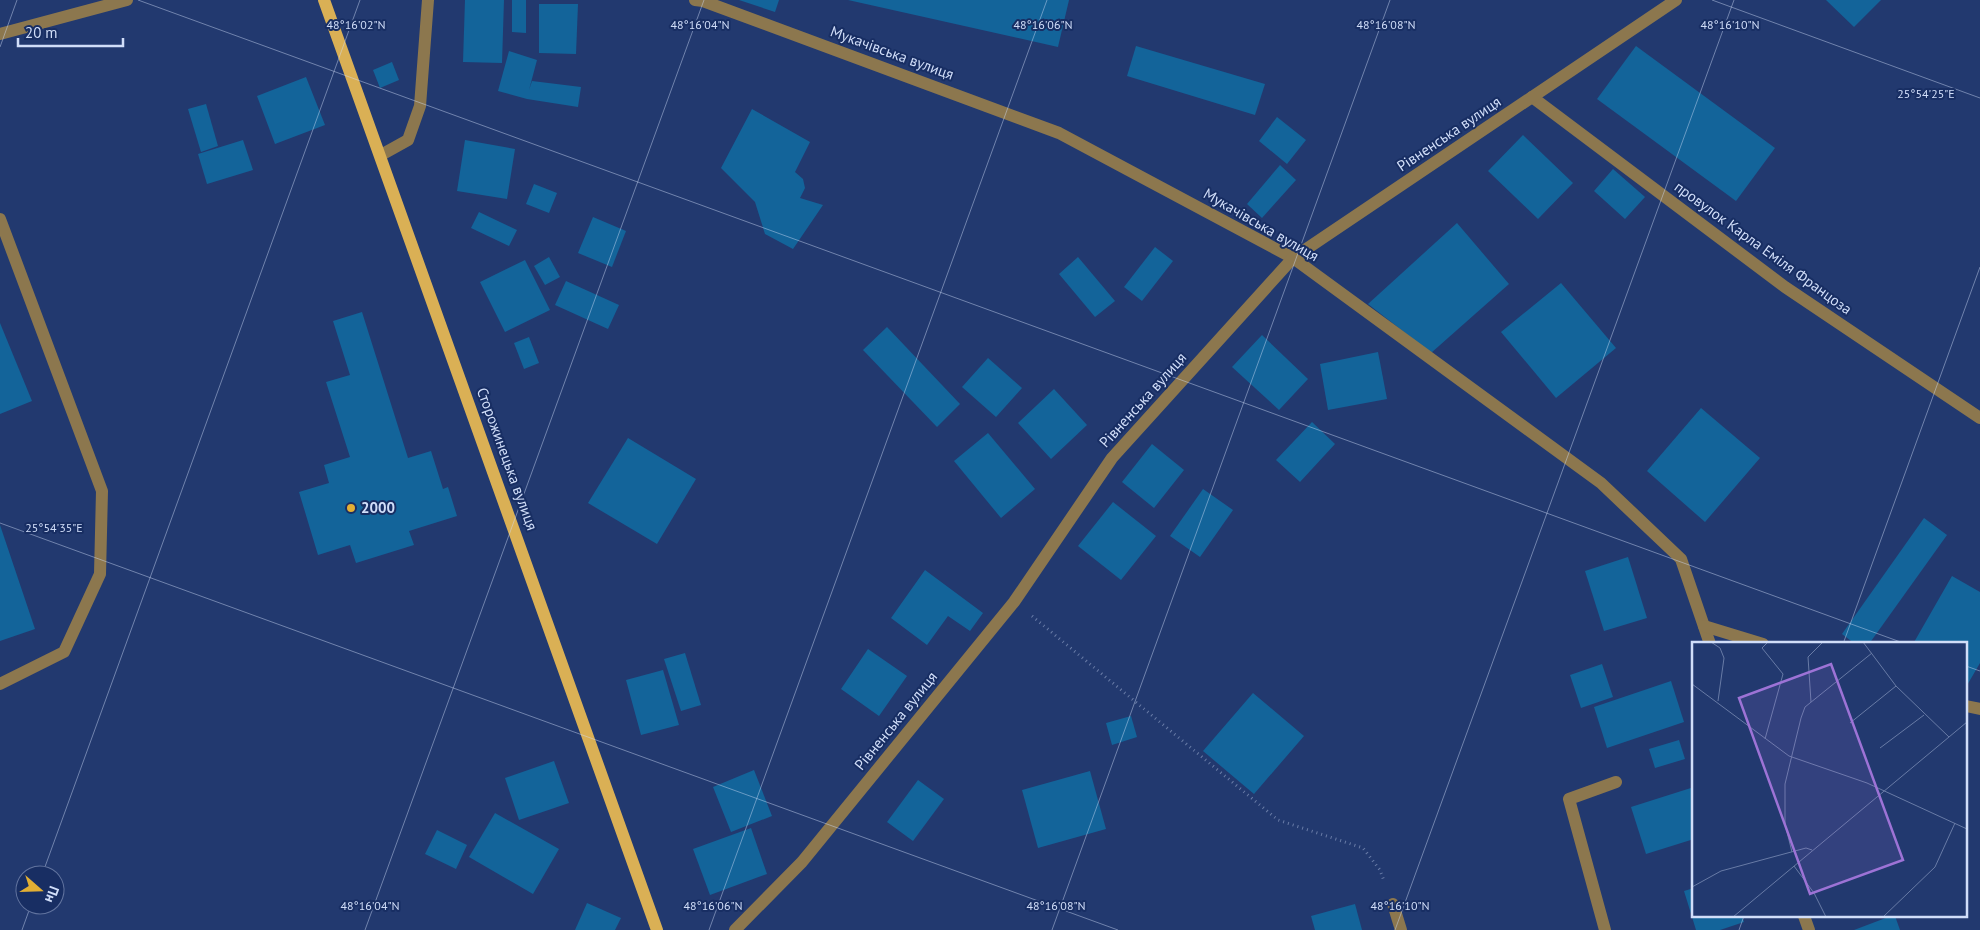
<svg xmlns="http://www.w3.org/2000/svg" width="1980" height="930" viewBox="0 0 1980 930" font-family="'PT Sans',sans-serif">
<rect width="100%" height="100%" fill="#22396f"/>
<!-- building -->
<g fill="#13649a">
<polygon points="465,0 504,0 502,63 463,62"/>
<polygon points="512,0 526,0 526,33 512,32"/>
<polygon points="739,0 779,0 775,12"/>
<polygon points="848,0 1069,0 1058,47"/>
<polygon points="1826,0 1881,0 1854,27"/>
<polygon points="539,4 578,4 576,54 539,53"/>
<polygon points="1136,46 1265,84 1255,115 1127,76"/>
<polygon points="1636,46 1775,148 1736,201 1597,99"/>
<polygon points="509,51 537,60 529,90 532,81 581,87 578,107 527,99 498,91"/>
<polygon points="392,62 399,80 380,88 373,70"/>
<polygon points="306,77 325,125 275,144 257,96"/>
<polygon points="206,104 218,146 201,152 188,109"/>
<polygon points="752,109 810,142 795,172 803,179 805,188 800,198 823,205 793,249 765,234 755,202 721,168"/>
<polygon points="1277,117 1306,140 1287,164 1259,141"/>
<polygon points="1523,135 1573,183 1538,219 1488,171"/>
<polygon points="243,140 253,170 207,184 198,154"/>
<polygon points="465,140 515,149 507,199 457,191"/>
<polygon points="1280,165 1296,180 1262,218 1247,204"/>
<polygon points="1613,169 1645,197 1625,219 1594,191"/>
<polygon points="534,184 557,193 549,213 526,204"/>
<polygon points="479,212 517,230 509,246 471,228"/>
<polygon points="593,217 626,231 612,267 578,253"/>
<polygon points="1457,223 1509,284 1431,353 1368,304"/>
<polygon points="1155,247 1173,261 1142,301 1124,287"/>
<polygon points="549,257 560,277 545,285 534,266"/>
<polygon points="1078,257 1115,301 1095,317 1059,274"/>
<polygon points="525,260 550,310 505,332 480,282"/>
<polygon points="566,281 619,305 608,329 555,305"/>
<polygon points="1561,283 1616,348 1556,398 1501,332"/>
<polygon points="362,312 408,458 431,451 443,489 448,487 457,516 409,531 414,545 356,563 350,545 318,555 299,492 329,483 324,465 350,457 326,382 350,375 333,321"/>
<polygon points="0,323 32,401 0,414"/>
<polygon points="887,327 960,404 937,427 863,350"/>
<polygon points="1262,335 1308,379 1279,410 1232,367"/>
<polygon points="529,337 539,363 524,369 514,343"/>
<polygon points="1378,352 1387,399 1328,410 1320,364"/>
<polygon points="988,358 1022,388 996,417 962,387"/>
<polygon points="1054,389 1087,425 1051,459 1018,423"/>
<polygon points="1701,408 1760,458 1705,522 1647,471"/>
<polygon points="1312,422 1335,444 1300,482 1276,460"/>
<polygon points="988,433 1035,489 1001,518 954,461"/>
<polygon points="628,438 696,479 657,544 588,503"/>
<polygon points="1152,444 1184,470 1154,508 1122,482"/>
<polygon points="1203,489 1233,510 1200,557 1170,536"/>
<polygon points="1113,502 1156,536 1121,580 1078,546"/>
<polygon points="1924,518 1947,535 1869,644 1855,644 1842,634"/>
<polygon points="0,525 35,629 0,641"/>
<polygon points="1628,557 1647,618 1604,631 1585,571"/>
<polygon points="925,570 983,613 970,631 948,616 927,645 891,618"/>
<polygon points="1952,576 1980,592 1980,663 1966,687 1966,644 1913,644"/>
<polygon points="868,649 907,676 879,716 841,689"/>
<polygon points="685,653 701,705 681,711 664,659"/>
<polygon points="1602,664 1613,697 1581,708 1570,675"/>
<polygon points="663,670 679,725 641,735 626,680"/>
<polygon points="1671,681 1684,722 1607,748 1594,707"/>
<polygon points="1253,693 1304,736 1254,794 1203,751"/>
<polygon points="1131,716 1137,737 1112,745 1106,723"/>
<polygon points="1679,740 1685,759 1655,768 1649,749"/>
<polygon points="554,761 569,803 519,820 505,778"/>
<polygon points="754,770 772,816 731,832 713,787"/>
<polygon points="1090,771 1106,829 1038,848 1022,790"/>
<polygon points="918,780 944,799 913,841 887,822"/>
<polygon points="1694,787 1694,839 1646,854 1631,807"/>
<polygon points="495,813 559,849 533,894 469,857"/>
<polygon points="751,828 767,874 710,895 693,849"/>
<polygon points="437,830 467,845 456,869 425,854"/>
<polygon points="1694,888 1694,916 1742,916 1744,922 1720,930 1696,930 1684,891"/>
<polygon points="587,903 621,918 615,930 575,930"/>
<polygon points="1355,904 1362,930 1315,930 1311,916"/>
<polygon points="1891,916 1895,916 1900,930 1854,930"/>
</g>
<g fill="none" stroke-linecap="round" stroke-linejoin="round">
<!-- path -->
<polyline stroke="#697ca7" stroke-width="3" stroke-dasharray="1 4" stroke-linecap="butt" points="1032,616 1278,820 1363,848 1380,870 1384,881"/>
<!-- minor -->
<g stroke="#8c774e" stroke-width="12">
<polyline points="695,0 703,1 1059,133 1293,258 1601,483 1681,559 1710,644"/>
<polyline points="0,34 127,0"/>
<polyline points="1532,97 1785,287 1980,418"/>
<polyline points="381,155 408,140 420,106 428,0"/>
<polyline points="0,219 102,491 100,574 64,652 0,684"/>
<polyline points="1704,626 1763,644"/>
<polyline points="1966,706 1980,709"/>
<polyline points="1393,904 1401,930"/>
<polyline points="1804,916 1809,930"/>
<polyline points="735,930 802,862 1014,602 1112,458 1293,258 1676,0"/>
<polyline points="1605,930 1569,799 1616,782"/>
</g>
<!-- major -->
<polyline stroke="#dab055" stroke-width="12" points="324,0 657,930"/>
</g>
<!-- ticks -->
<path fill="none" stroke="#d1def9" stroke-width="1" stroke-opacity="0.45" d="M138,0L1906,644M1712,0L1980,98M0,47L17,0M0,523L1118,930M1843,644L1980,267M1966,666L1980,671M42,875L360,0M22,930L31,905M365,930L704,0M709,930L1047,0M1052,930L1390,0M1395,930L1734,0M1739,930L1744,916"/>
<!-- markers -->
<circle fill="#e2af34" stroke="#182e63" stroke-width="2" cx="351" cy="508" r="5"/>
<g text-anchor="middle" stroke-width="4" stroke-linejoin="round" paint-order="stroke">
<!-- street labels -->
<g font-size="15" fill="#d1def9" stroke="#182e63">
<text transform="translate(892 53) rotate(20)" y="5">Мукачівська вулиця</text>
<text transform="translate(1449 134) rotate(-34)" y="5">Рівненська вулиця</text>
<text transform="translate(1261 225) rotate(30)" y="5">Мукачівська вулиця</text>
<text transform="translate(1763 248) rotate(36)" y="5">провулок Карла Еміля Францоза</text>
<text transform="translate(1143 400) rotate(-48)" y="5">Рівненська вулиця</text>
<text transform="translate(507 459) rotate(70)" y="5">Сторожинецька вулиця</text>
<text transform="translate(896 721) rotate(-51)" y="5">Рівненська вулиця</text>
</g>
<!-- poi labels -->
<g font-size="15" font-weight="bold" fill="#d1def9" stroke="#182e63" text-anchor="start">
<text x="361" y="513">2000</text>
</g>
</g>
<!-- overview -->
<g transform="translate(1692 642)">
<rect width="275" height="275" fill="#22396f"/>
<path fill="none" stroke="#687ba6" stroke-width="1" d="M19,0L28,6L32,16L26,59M171,0L204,44L257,95M0,42L97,114L175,141L275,187M119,60L116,15L131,0M158,81L204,44M73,97L91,32L70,6L76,0M188,106L232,73M100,210L93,182V142L109,76L113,65L180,11M102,224L122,251L134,275M0,245L29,229L114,206L120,208M41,275L275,80M191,275L243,225L263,181"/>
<path fill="#9d73d6" fill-opacity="0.15" stroke="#9d73d6" stroke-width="2.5" d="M139,22L211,218L118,252L47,56Z"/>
<rect width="275" height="275" fill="none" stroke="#d1def9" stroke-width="2.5"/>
</g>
<g font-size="12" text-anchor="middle" fill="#d1def9" stroke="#182e63" stroke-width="4" stroke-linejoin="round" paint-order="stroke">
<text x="700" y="29">48°16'04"N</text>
<text x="1730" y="29">48°16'10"N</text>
<text x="356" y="29">48°16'02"N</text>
<text x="1043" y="29">48°16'06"N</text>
<text x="1386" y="29">48°16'08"N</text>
<text x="1926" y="98">25°54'25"E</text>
<text x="54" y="532">25°54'35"E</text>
<text x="370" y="910">48°16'04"N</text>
<text x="713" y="910">48°16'06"N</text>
<text x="1056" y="910">48°16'08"N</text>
<text x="1400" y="910">48°16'10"N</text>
</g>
<!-- north arrow -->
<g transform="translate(40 890) rotate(110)"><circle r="24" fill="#182e63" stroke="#62749f"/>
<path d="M0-4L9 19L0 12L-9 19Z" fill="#e2af34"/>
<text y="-8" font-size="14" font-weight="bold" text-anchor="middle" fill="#d1def9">Пн</text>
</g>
<!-- scale -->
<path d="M18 38v8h105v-8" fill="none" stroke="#d1def9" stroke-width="2.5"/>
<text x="25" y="38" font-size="15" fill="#d1def9" stroke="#182e63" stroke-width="4" paint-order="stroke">20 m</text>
</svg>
